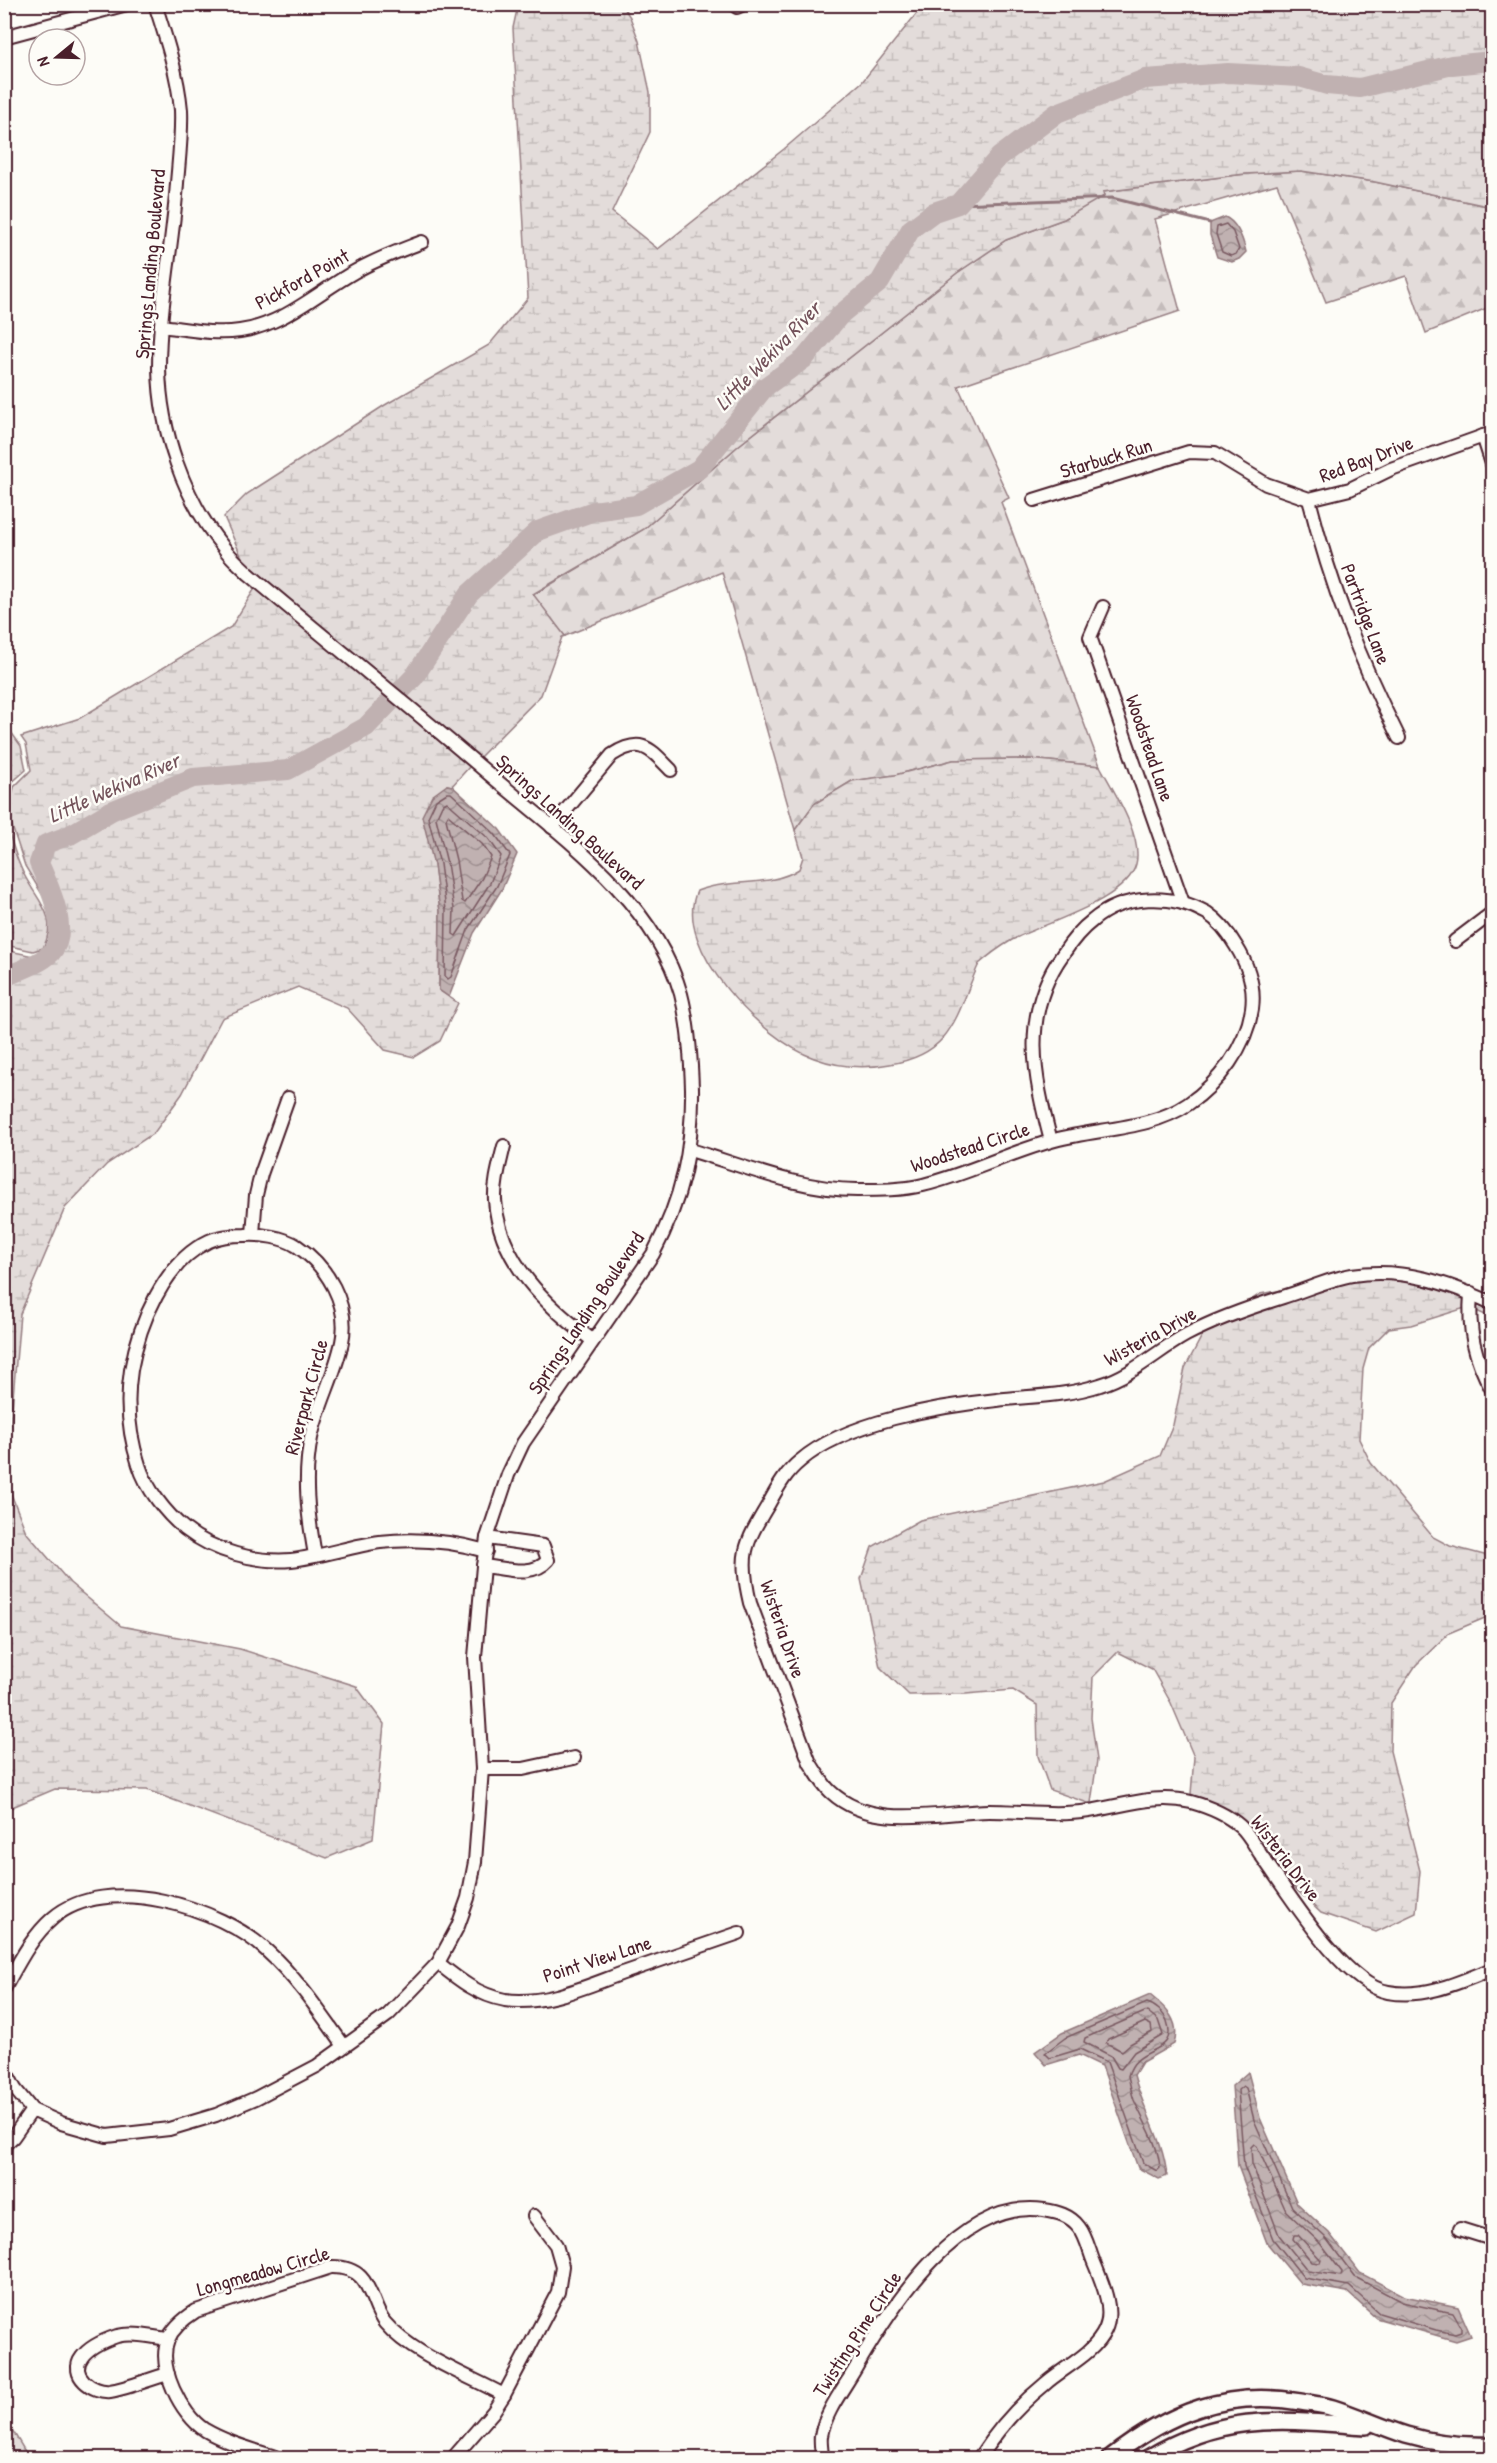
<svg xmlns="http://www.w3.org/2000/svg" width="1497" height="2463" viewBox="0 0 1497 2463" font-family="'Patrick Hand',sans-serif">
<defs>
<pattern id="forest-firs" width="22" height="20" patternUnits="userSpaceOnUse" patternTransform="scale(1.5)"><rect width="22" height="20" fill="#e3dcda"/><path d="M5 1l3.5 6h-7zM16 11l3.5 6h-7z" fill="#c4bcbb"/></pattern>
<pattern id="wetland-marsh" width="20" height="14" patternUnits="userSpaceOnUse" patternTransform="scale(1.5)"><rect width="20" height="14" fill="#e3dcda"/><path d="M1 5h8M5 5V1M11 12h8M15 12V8" fill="none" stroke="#c4bcbb"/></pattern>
<pattern id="water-waves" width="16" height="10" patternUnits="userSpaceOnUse" patternTransform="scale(1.5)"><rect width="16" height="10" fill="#c0b1b1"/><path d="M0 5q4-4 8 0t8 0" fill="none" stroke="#9e8f90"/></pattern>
</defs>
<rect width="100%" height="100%" fill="#fdfcf7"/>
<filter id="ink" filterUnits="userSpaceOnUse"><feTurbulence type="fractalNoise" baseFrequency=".0167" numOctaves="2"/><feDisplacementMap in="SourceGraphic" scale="12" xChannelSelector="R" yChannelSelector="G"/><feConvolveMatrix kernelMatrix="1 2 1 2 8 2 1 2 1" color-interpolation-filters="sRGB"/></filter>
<g filter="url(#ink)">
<!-- forest -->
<polygon fill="url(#forest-firs)" stroke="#967e82" stroke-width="1.5" points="1301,171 1375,182 1492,207 1492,306 1426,333 1406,276 1326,302 1277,184 1155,219 1180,311 958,386 1009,498 1001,502 1100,766 1029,759 953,760 895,775 852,781 814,804 795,830 722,572 565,636 533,595 644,529 738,446 957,273 1006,240 1064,219 1104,195 1102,192 1245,174"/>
<!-- wetland -->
<g fill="url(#wetland-marsh)" stroke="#967e82" stroke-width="1.5">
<polygon points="518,5 622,5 630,17 639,41 650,92 650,132 612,212 658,249 784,149 862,82 921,8 921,5 1492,5 1492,207 1375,182 1301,171 1245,174 1103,192 1104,196 1064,219 1006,240 957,273 738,446 644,529 533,594 565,636 562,637 541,695 479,758 254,570 243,560 224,517 247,494 385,405 489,345 528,298 513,28"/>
<polygon points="252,584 470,766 452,786 447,785 434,865 440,911 439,990 458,1003 440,1041 414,1057 385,1050 347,1008 298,987 222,1018 182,1094 154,1133 107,1164 65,1208 20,1314 6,1481 26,1532 70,1583 121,1626 240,1649 356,1686 384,1724 373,1839 327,1858 147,1790 55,1789 5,1810 5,956 10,951 33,956 45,952 54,938 55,925 51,909 25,866 8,814 14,787 31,770 26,744 21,737 80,718 231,627 254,590"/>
<polygon points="11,732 21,746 26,770 9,785 5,807 5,734"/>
<path d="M1029,759L1100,766C1113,790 1143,836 1136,864C1127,901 1043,923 1012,940C1000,947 989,955 979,964C967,988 961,1017 943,1038C930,1053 909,1061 890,1064C865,1069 838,1067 814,1058C764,1041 671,947 697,891C729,878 770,888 799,869L803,857L795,830L814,804L852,781L895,775L953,760Z"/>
<path d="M5,819C10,835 14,853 21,868C33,898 61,914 43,948L33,951L5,945Z"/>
<polygon points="1416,1271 1492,1299 1492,1318 1468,1307 1411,1325 1389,1328 1369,1348 1363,1369 1359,1439 1371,1463 1433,1537 1450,1546 1484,1555 1492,1554 1492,1615 1449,1633 1416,1665 1391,1703 1390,1751 1420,1871 1416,1913 1376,1932 1321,1913 1275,1869 1227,1815 1191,1794 1194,1757 1171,1703 1152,1669 1118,1652 1093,1677 1091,1718 1097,1760 1091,1803 1088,1803 1050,1790 1038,1756 1037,1705 1013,1690 966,1694 909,1695 880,1667 861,1579 872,1547 920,1520 1104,1481 1160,1456 1173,1425 1185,1368 1204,1332 1260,1294 1371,1274"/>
<polygon points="5,2418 29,2458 5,2458"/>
</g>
<!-- water -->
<g fill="url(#water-waves)" stroke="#91777b" stroke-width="1.5">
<path d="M1225,217C1238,223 1243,239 1246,252L1239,259L1232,262L1217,257L1210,235V223Z"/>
<polygon points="447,785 452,786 499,829 517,854 502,889 474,933 449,997 439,990 440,911 434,865 422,816 432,796"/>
<path d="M1150,1995C1166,2008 1181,2021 1174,2044L1142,2062L1134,2075C1143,2111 1163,2138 1167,2176L1159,2179L1138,2168L1102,2066L1079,2055L1046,2065L1035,2052L1062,2033Z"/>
<polygon points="1248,2072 1260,2118 1297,2203 1329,2233 1360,2273 1404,2296 1458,2307 1471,2336 1456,2341 1376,2318 1347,2292 1301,2284 1267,2243 1238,2166 1232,2086"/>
</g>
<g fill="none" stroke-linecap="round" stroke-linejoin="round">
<!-- shore -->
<g stroke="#795961" stroke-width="1.5">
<polygon points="1226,224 1233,232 1239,249 1236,254 1231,256 1222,252 1216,234 1217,227"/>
<polygon points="447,793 451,793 494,833 510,855 497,886 468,930 451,977 448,979 445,976 446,910 440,864 428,817 436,800"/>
<polygon points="447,802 488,838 501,856 490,883 456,936 453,934 454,909 447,863 436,818 442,805"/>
<polygon points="448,815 482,844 491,857 482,878 465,903 462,901 456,860 446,819"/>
<path d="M1147,2003C1155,2005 1164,2013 1167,2021C1179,2057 1136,2043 1128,2076C1130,2083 1131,2092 1134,2100C1144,2123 1158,2142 1160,2168L1157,2171L1143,2163L1107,2062L1080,2049L1050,2058L1045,2053L1065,2038Z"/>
<polygon points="1147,2011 1158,2020 1163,2035 1134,2052 1121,2069 1118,2068 1111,2056 1084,2042 1085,2038"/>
<polygon points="1145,2022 1151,2025 1152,2032 1130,2044 1122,2051 1106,2043 1108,2039"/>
<polygon points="1243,2086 1246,2088 1254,2120 1292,2207 1325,2237 1355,2277 1402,2302 1453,2313 1461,2327 1461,2332 1455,2334 1436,2330 1379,2313 1349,2286 1304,2278 1273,2239 1244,2166 1238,2090"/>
<polygon points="1254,2144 1257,2146 1286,2211 1319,2242 1342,2272 1341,2276 1308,2271 1279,2235 1252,2164 1251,2147"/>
<polygon points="1294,2235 1298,2235 1321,2260 1320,2263 1312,2262 1293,2239"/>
</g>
<!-- stream -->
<polyline stroke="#91777b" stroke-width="3" points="958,204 1112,198 1210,223"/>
<!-- river -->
<path stroke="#c0b1b1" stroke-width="20" d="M4,977C18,971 40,964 51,953C71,931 49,887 39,863L46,844L70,835L111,811L193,778L288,770L366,727L414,677L469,594L538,531L594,511L636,505L699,469L765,387L804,359L841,314L880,282L911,229L934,212L958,204L999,157L1057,113L1145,79L1228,73L1299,77L1327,85L1360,88L1452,65L1492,61"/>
<defs>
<g id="minor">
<polyline points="737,7 744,4"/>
<polyline points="4,37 127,4"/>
<path d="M161,326C187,329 214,335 240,331C283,325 317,293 354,272C376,259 399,251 422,242"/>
<polyline points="1483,436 1492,464"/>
<path d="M1309,499C1331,587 1359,658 1399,738"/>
<polyline points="1034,500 1189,452 1215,453 1266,484 1309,499 1350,489 1391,469 1492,433"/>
<polyline points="1103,607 1090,637 1183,903"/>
<path d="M552,827L612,755C642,736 650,749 671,770"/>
<polyline points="1455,941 1492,913"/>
<path d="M504,1146C500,1163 494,1182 495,1200C499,1262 547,1306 592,1340"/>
<path d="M690,1150C744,1166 800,1190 857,1190C879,1190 902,1190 923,1185C968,1174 1010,1152 1055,1140C1098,1128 1150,1130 1188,1104C1219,1083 1246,1047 1252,1009C1255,987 1248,965 1236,946C1229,934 1219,921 1207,913C1172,893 1123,894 1092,921C1080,930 1071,942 1063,954C1020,1014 1034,1076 1051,1141"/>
<polyline points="253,1234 256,1195 261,1174 288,1098"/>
<path d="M1471,1293C1468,1330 1474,1357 1492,1390"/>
<path d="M1492,1303C1448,1283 1402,1267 1352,1275C1329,1279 1306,1290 1283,1297C1251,1307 1216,1319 1186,1335C1157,1351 1133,1375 1100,1385C1067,1396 1031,1396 997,1400C939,1406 845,1422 800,1461C785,1473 777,1489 768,1505C744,1545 739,1555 750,1603L810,1763C817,1773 822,1784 831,1792C873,1831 939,1812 989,1811C1022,1811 1056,1816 1089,1811C1124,1806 1155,1793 1191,1802C1209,1807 1226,1814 1240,1826C1248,1833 1255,1846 1261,1855C1288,1892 1343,1984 1388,1992C1424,1999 1460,1982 1492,1969"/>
<path d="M315,1555C308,1516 303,1478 311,1438C318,1405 335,1375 342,1342C350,1304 327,1266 297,1246C283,1237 261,1234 245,1235C233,1235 220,1236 209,1241C164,1262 139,1324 131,1370C126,1401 129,1435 139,1465C146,1488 166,1514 185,1529C213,1551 256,1563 291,1560C321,1557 350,1546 380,1542C416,1538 451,1541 486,1551"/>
<path d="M483,1566C504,1568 533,1578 548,1560L543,1546L487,1538"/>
<polyline points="482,1769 523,1769 574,1758"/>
<path d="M438,1963C459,1980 478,1995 505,2000C546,2006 589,1985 626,1972C664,1959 701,1946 739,1933"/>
<path d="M4,1989C18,1964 31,1937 53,1918C106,1872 221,1907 267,1951C297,1978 321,2014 344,2046"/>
<path d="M4,2068L15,2089L32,2110L61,2123L107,2136L169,2129L216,2115L256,2098L317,2066L388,2015L438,1963L458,1926L468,1898L475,1862L482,1769L475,1657L483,1566L487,1538L508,1475L523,1443L653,1254C682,1199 693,1150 692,1088C691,1056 689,1025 681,994C654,898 555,831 483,769C406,703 327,640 249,574C241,566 231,558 224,548C184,500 160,431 159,368C159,306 173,244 177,183C179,159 182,134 181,110C178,75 166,38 155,4"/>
<polyline points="4,2145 13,2137 32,2110"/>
<polyline points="1460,2229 1492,2239"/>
<path d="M168,2374C149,2379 129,2388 110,2391C93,2393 68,2375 82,2357C89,2347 105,2340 117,2336C133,2332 152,2337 168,2339"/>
<path d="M278,2458C254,2450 227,2443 205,2430C181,2415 157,2367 168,2340C173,2327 185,2318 196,2311L331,2267C374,2266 368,2303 385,2323C411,2354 467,2375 504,2395"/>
<polyline points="453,2458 493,2412 504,2395 558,2292 562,2266 556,2245 534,2216"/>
<path d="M822,2458C822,2451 820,2443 821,2436C825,2411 846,2386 858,2364C894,2303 961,2198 1044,2210C1057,2212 1070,2215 1079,2227C1086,2236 1089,2250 1093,2260C1101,2280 1115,2309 1105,2330C1094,2354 1064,2367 1045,2384C1019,2405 997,2430 979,2458"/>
</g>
<g id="tertiary">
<path d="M1110,2458C1169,2412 1227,2389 1301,2402C1312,2404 1323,2405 1333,2408C1358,2416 1381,2427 1406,2435C1433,2443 1465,2446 1492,2445"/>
<path d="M1148,2458C1225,2412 1281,2420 1366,2426"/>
</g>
</defs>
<!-- minor casing -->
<use href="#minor" stroke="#4a1f2b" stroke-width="16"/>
<!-- tertiary casing -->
<use href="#tertiary" stroke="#4a1f2b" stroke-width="20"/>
<!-- minor -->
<use href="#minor" stroke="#fdfcf7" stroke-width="12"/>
<!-- tertiary -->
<use href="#tertiary" stroke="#fdfcf7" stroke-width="15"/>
</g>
</g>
<g text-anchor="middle" stroke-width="5" stroke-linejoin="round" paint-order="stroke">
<!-- street labels -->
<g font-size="20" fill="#4a1f2b" stroke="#fdfcf7">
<text transform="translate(150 264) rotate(-85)" y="7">Springs Landing Boulevard</text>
<text transform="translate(302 279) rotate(-29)" y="7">Pickford Point</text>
<text transform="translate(1106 458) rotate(-17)" y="7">Starbuck Run</text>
<text transform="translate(1366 459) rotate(-21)" y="7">Red Bay Drive</text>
<text transform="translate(1366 614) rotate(69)" y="7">Partridge Lane</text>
<text transform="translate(1150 748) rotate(71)" y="7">Woodstead Lane</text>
<text transform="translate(570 822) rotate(42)" y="7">Springs Landing Boulevard</text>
<text transform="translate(970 1147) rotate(-18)" y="7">Woodstead Circle</text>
<text transform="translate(586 1313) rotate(-56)" y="7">Springs Landing Boulevard</text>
<text transform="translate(1150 1336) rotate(-29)" y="7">Wisteria Drive</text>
<text transform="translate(306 1397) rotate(-75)" y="7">Riverpark Circle</text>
<text transform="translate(783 1629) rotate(71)" y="7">Wisteria Drive</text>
<text transform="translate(1286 1858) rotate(53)" y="7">Wisteria Drive</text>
<text transform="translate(597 1959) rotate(-18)" y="7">Point View Lane</text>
<text transform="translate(263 2271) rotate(-16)" y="7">Longmeadow Circle</text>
<text transform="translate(857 2334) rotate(-57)" y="7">Twisting Pine Circle</text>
</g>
<!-- water labels -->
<g font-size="21" font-style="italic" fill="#73525a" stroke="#fdfcf7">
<text transform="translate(768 356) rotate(-46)" y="7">Little Wekiva River</text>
<text transform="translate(114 788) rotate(-24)" y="7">Little Wekiva River</text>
</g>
</g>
<!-- margin -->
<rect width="1497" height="2463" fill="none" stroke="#fdfcf7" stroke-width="24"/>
<rect x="12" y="12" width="1473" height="2439" fill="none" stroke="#4a1f2b" stroke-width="2" filter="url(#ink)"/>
<!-- north arrow -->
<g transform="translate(57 57) rotate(251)"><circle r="28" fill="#fdfcf7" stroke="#b5a4a5" stroke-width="1.5"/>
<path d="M0-4.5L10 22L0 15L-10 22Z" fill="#4a1f2b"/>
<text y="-9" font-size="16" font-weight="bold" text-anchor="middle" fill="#4a1f2b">N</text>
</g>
</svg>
